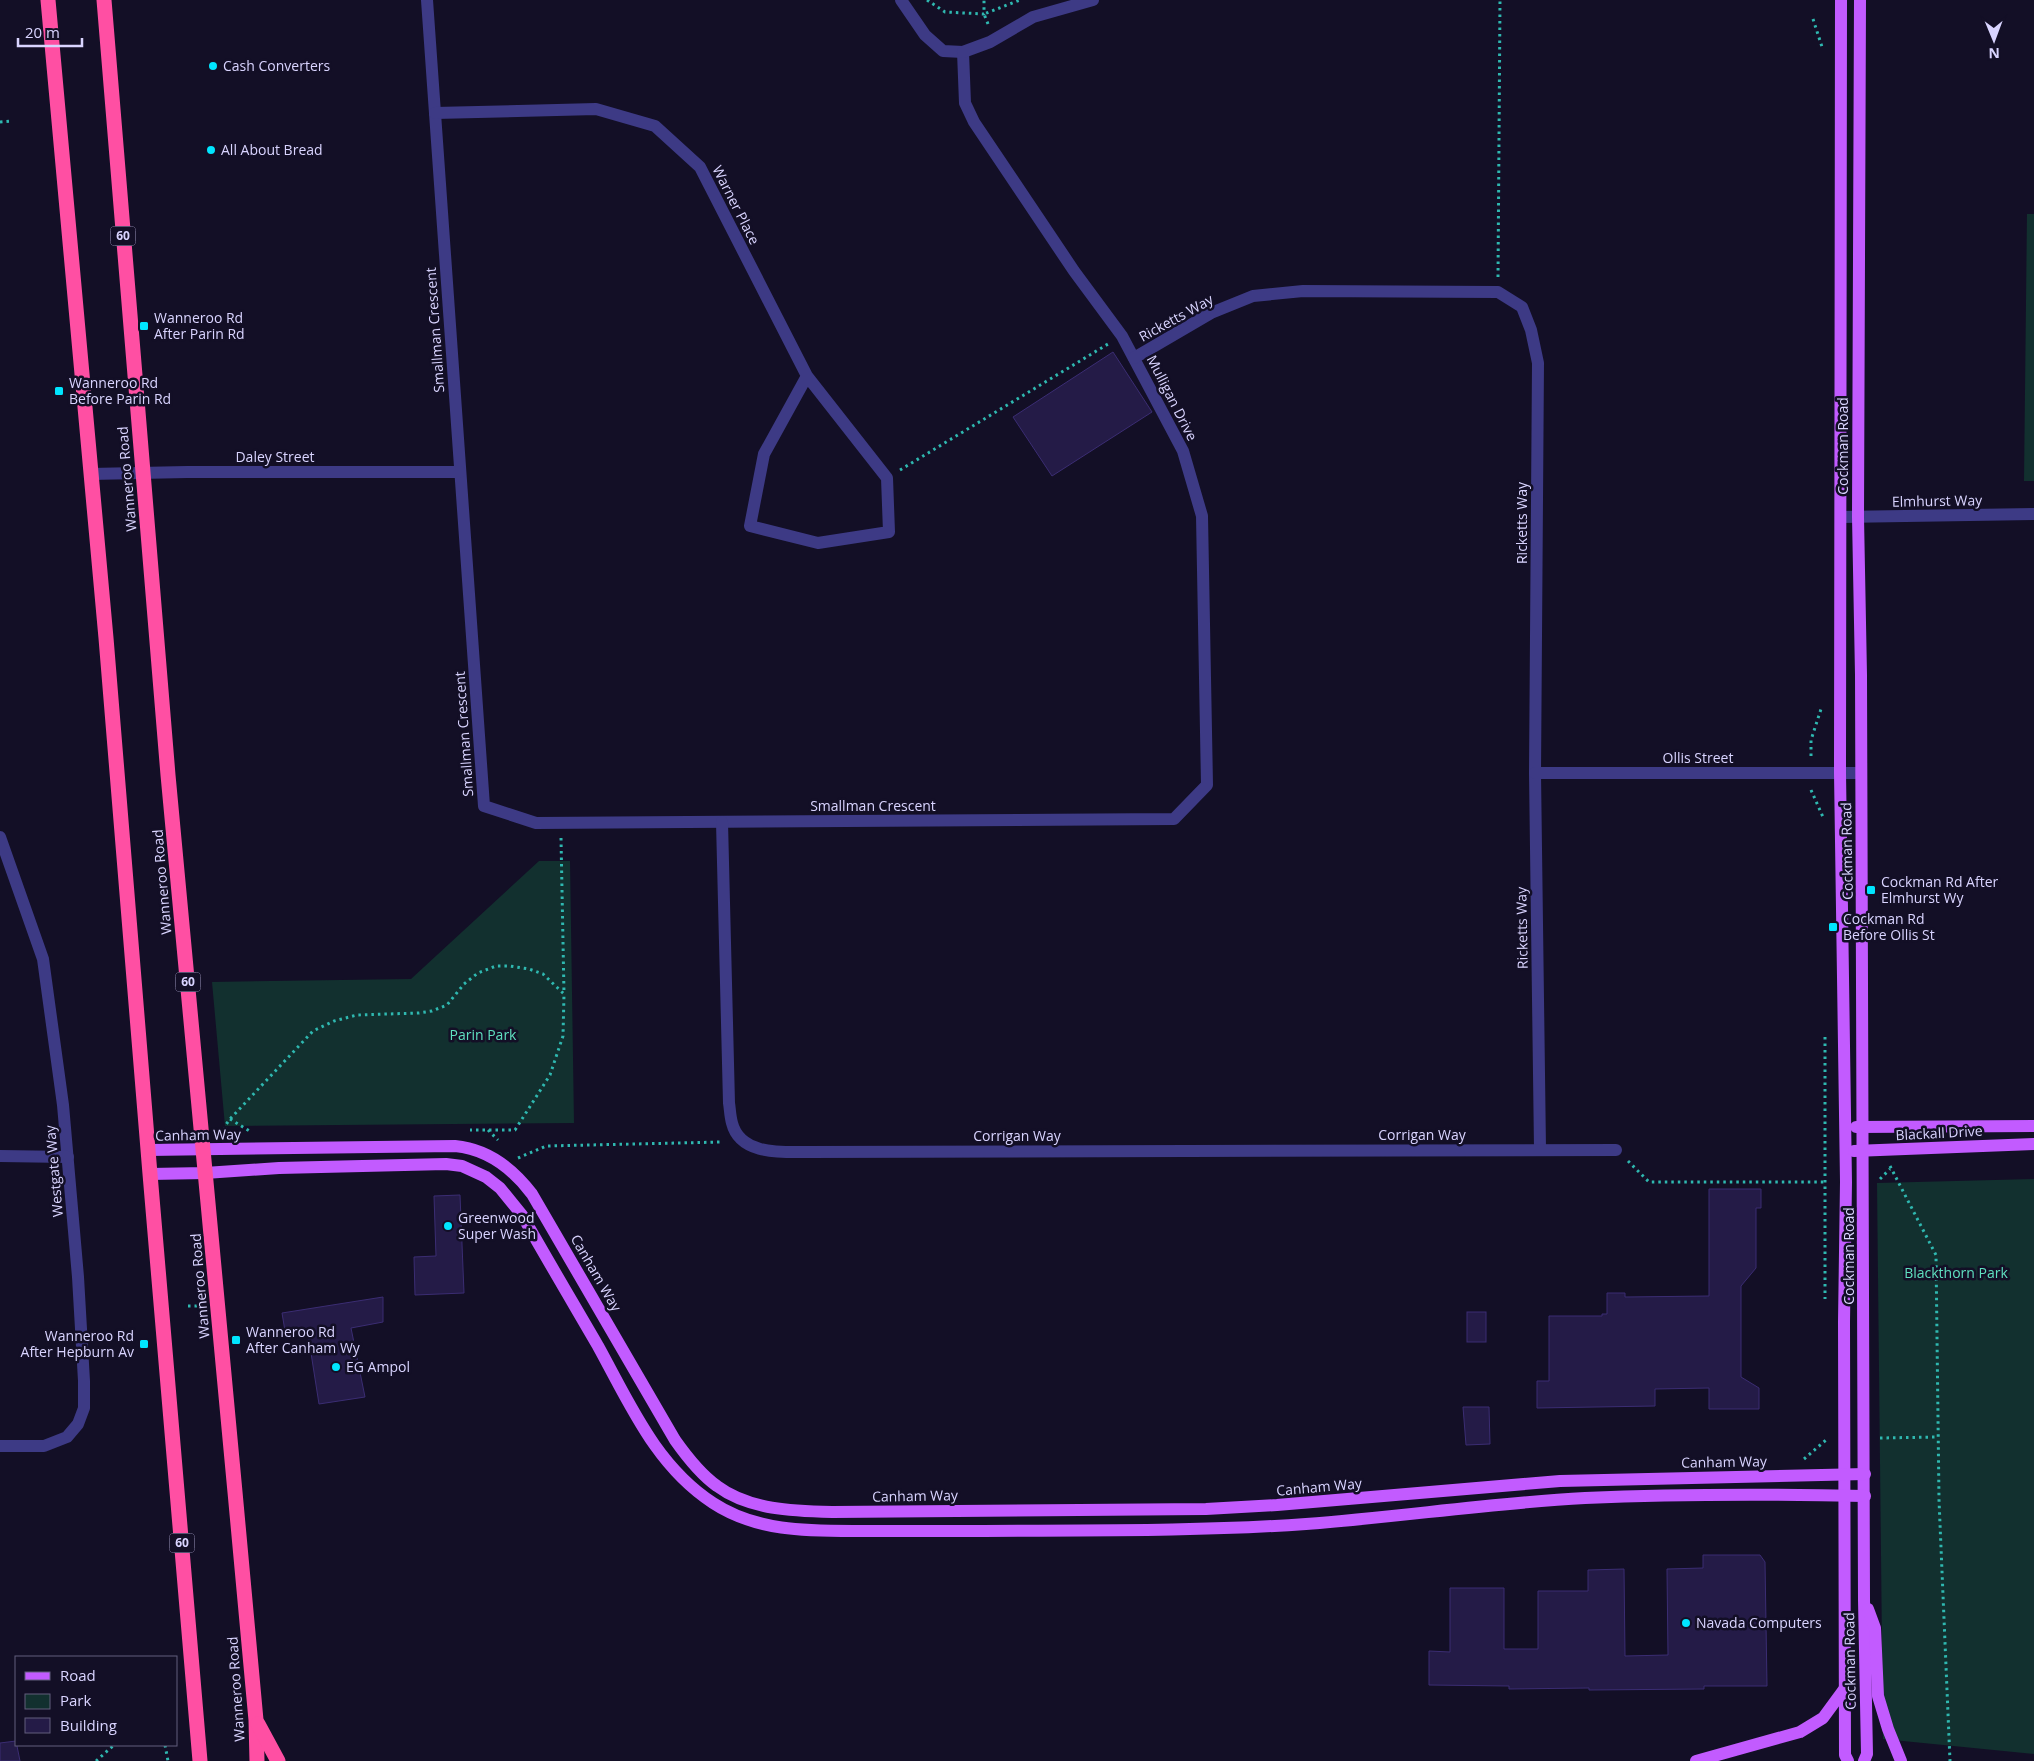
<svg xmlns="http://www.w3.org/2000/svg" width="2034" height="1761" viewBox="0 0 2034 1761" font-family="'Open Sans',sans-serif">
<rect width="100%" height="100%" fill="#130f26"/>
<!-- green -->
<g fill="#12302f">
<polygon points="2027,214 2034,214 2034,481 2024,481"/>
<polygon points="539,861 570,861 574,1123 225,1126 212,982 411,979"/>
<polygon points="2034,1179 2034,1754 1883,1739 1877,1183"/>
</g>
<!-- building -->
<g fill="#241b47" stroke="#3b2d73">
<polygon points="1113,352 1152,412 1052,476 1013,417"/>
<polygon points="1709,1189 1761,1189 1761,1208 1756,1208 1756,1268 1741,1286 1741,1377 1759,1388 1759,1409 1709,1409 1709,1388 1655,1389 1655,1406 1537,1408 1537,1381 1549,1381 1549,1316 1602,1316 1602,1314 1607,1314 1607,1293 1625,1293 1625,1297 1709,1296"/>
<polygon points="460,1195 464,1293 415,1295 414,1257 436,1256 434,1196"/>
<polygon points="383,1297 383,1322 351,1328 365,1397 319,1404 308,1334 286,1337 282,1313"/>
<rect x="1467" y="1312" width="19" height="30"/>
<polygon points="1463,1407 1489,1407 1490,1444 1466,1445"/>
<polygon points="1703,1555 1760,1555 1765,1562 1767,1686 1704,1686 1704,1689 1589,1690 1589,1688 1509,1689 1509,1686 1429,1685 1429,1651 1450,1652 1450,1588 1504,1588 1504,1649 1538,1649 1538,1591 1588,1591 1588,1570 1624,1569 1625,1656 1668,1655 1667,1569 1703,1568"/>
<polygon points="16,1741 20,1761 0,1761 0,1743"/>
</g>
<g fill="none" stroke-linecap="round" stroke-linejoin="round">
<!-- path -->
<g stroke="#2fb8b0" stroke-width="3" stroke-dasharray="2.5 4" stroke-linecap="butt">
<polyline points="927,0 945,12 984,14 984,0"/>
<polyline points="1813,19 1823,50"/>
<polyline points="988,24 984,14 1020,0"/>
<polyline points="0,122 12,121"/>
<polyline points="1498,277 1500,0"/>
<polyline points="900,470 1108,344"/>
<polyline points="1811,756 1811,740 1822,706"/>
<polyline points="1811,790 1823,817"/>
<polyline points="561,838 564,994"/>
<polyline points="1825,1037 1825,1299"/>
<polyline points="230,1119 251,1132"/>
<polyline points="225,1130 225,1126 230,1119 313,1031 334,1021 357,1015 419,1013 432,1011 447,1005 464,984 478,973 496,966 510,966 529,969 543,974 564,994 563,1036 550,1075 515,1130 470,1130"/>
<polyline points="488,1130 498,1140"/>
<polyline points="518,1158 546,1146 722,1142"/>
<polyline points="1628,1161 1649,1182 1826,1182"/>
<polyline points="1890,1166 1936,1255 1939,1500 1950,1761"/>
<polyline points="1880,1179 1890,1169"/>
<polyline points="188,1306 201,1306"/>
<polyline points="1880,1438 1938,1437"/>
<polyline points="1804,1459 1826,1440 1826,1437"/>
<polyline points="165,1745 168,1761"/>
<polyline points="96,1761 114,1745"/>
</g>
<!-- minor -->
<g stroke="#3d3a85" stroke-width="12">
<polyline points="427,0 484,806 536,823 1174,819 1207,785 1202,516 1183,451 1122,336 1074,271 974,122 965,103 963,52 943,51 925,35 901,0"/>
<polyline points="963,52 990,42 1033,17 1093,0"/>
<polyline points="435,113 596,109 655,126 700,167 807,376 887,478 889,532 818,543 750,526 764,454 807,376"/>
<polyline points="1134,358 1211,313 1253,296 1303,291 1498,292 1522,307 1531,330 1538,363 1535,773 1540,1149"/>
<polyline points="90,474 187,472 460,472"/>
<polyline points="1841,517 2034,514"/>
<polyline points="1535,773 1861,773"/>
<path d="M722,822L729,1103C730,1109 730,1116 732,1123C740,1155 781,1152 806,1152L1616,1150"/>
<polyline points="0,837 43,959 63,1105 78,1277 84,1381 84,1408 78,1424 67,1437 44,1446 0,1446"/>
<polyline points="0,1156 68,1157"/>
</g>
<!-- major -->
<g stroke="#c25bff" stroke-width="12">
<polyline points="1841,0 1840,773 1846,1182 1844,1322 1845,1755 1848,1761"/>
<polyline points="1860,0 1858,517 1861,675 1864,1600 1867,1754 1864,1761"/>
<polyline points="1856,1127 2034,1126"/>
<path d="M148,1150L455,1146C487,1149 513,1169 532,1194L675,1440C687,1457 700,1474 717,1486C749,1510 794,1511 833,1512L1206,1509L1277,1505L1560,1481L1865,1474"/>
<polyline points="1854,1151 2034,1144"/>
<path d="M150,1174L205,1173L279,1168L446,1164L462,1166L486,1177L500,1188L522,1215C547,1259 573,1303 598,1346C630,1404 656,1466 713,1503C757,1532 809,1531 859,1531C892,1531 925,1531 958,1531C1074,1530 1190,1532 1306,1524C1399,1517 1492,1503 1585,1498C1678,1494 1772,1494 1865,1496"/>
<polyline points="1868,1609 1875,1628 1878,1696 1888,1729 1901,1761"/>
<polyline points="1696,1761 1800,1732 1823,1718 1845,1688"/>
</g>
<!-- highway -->
<g stroke="#ff4fa3" stroke-width="15">
<polyline points="48,0 106,638 150,1174 200,1761"/>
<polyline points="104,0 168,775 235,1492 256,1720 257,1761"/>
<polyline points="258,1724 278,1761"/>
</g>
</g>
<!-- markers -->
<g fill="#00e5ff" stroke="#130f26" stroke-width="2">
<circle cx="213" cy="66" r="5"/>
<circle cx="211" cy="150" r="5"/>
<rect x="139" y="321" width="10" height="10" rx="2.5"/>
<rect x="54" y="386" width="10" height="10" rx="2.5"/>
<rect x="1866" y="885" width="10" height="10" rx="2.5"/>
<rect x="1828" y="922" width="10" height="10" rx="2.5"/>
<circle cx="448" cy="1226" r="5"/>
<rect x="231" y="1335" width="10" height="10" rx="2.5"/>
<rect x="139" y="1339" width="10" height="10" rx="2.5"/>
<circle cx="336" cy="1367" r="5"/>
<circle cx="1686" cy="1623" r="5"/>
</g>
<g text-anchor="middle" stroke-width="5" stroke-linejoin="round" paint-order="stroke">
<!-- shield labels -->
<g fill="#130f26" stroke="#9e99be" stroke-width="1">
<rect x="110.5" y="226.5" width="25" height="19" rx="4"/>
<rect x="175.5" y="972.5" width="25" height="19" rx="4"/>
<rect x="169.5" y="1533.5" width="25" height="19" rx="4"/>
</g>
<g font-size="12" font-weight="bold" fill="#d9d4ff">
<text x="123" y="240">60</text>
<text x="188" y="986">60</text>
<text x="182" y="1547">60</text>
</g>
<!-- poi labels -->
<g font-size="14" fill="#d9d4ff" stroke="#130f26" text-anchor="start">
<text x="223" y="71">Cash Converters</text>
<text x="221" y="155">All About Bread</text>
<text x="154" y="323">Wanneroo Rd<tspan x="154" dy="16">After Parin Rd</tspan></text>
<text x="69" y="388">Wanneroo Rd<tspan x="69" dy="16">Before Parin Rd</tspan></text>
<text x="1881" y="887">Cockman Rd After<tspan x="1881" dy="16">Elmhurst Wy</tspan></text>
<text x="1843" y="924">Cockman Rd<tspan x="1843" dy="16">Before Ollis St</tspan></text>
<text x="458" y="1223">Greenwood<tspan x="458" dy="16">Super Wash</tspan></text>
<text x="246" y="1337">Wanneroo Rd<tspan x="246" dy="16">After Canham Wy</tspan></text>
<text x="134" y="1341" text-anchor="end">Wanneroo Rd<tspan x="134" dy="16">After Hepburn Av</tspan></text>
<text x="346" y="1372">EG Ampol</text>
<text x="1696" y="1628">Navada Computers</text>
</g>
<!-- street labels -->
<g font-size="14" fill="#d9d4ff" stroke="#130f26">
<text transform="translate(736 205) rotate(63)" y="5">Warner Place</text>
<text transform="translate(1176 318) rotate(-29)" y="5">Ricketts Way</text>
<text transform="translate(435 330) rotate(-94)" y="5">Smallman Crescent</text>
<text transform="translate(1172 398) rotate(63)" y="5">Mulligan Drive</text>
<text transform="translate(1843 446) rotate(-90)" y="5">Cockman Road</text>
<text x="275" y="462">Daley Street</text>
<text transform="translate(127 479) rotate(-95)" y="5">Wanneroo Road</text>
<text transform="translate(1937 501) rotate(-1)" y="5">Elmhurst Way</text>
<text transform="translate(1522 523) rotate(-90)" y="5">Ricketts Way</text>
<text transform="translate(464 734) rotate(-94)" y="5">Smallman Crescent</text>
<text x="1698" y="763">Ollis Street</text>
<text x="873" y="811">Smallman Crescent</text>
<text transform="translate(1847 851) rotate(-91)" y="5">Cockman Road</text>
<text transform="translate(162 882) rotate(-95)" y="5">Wanneroo Road</text>
<text transform="translate(1522 928) rotate(-91)" y="5">Ricketts Way</text>
<text transform="translate(1939 1133) rotate(-3)" y="5">Blackall Drive</text>
<text transform="translate(198 1135) rotate(-1)" y="5">Canham Way</text>
<text x="1422" y="1140">Corrigan Way</text>
<text x="1017" y="1141">Corrigan Way</text>
<text transform="translate(54 1171) rotate(-95)" y="5">Westgate Way</text>
<text transform="translate(1849 1256) rotate(-90)" y="5">Cockman Road</text>
<text transform="translate(596 1273) rotate(60)" y="5">Canham Way</text>
<text transform="translate(200 1286) rotate(-95)" y="5">Wanneroo Road</text>
<text transform="translate(1724 1462) rotate(-1)" y="5">Canham Way</text>
<text transform="translate(1319 1487) rotate(-5)" y="5">Canham Way</text>
<text transform="translate(915 1496) rotate(-1)" y="5">Canham Way</text>
<text transform="translate(1850 1661) rotate(-91)" y="5">Cockman Road</text>
<text transform="translate(236 1689) rotate(-94)" y="5">Wanneroo Road</text>
</g>
<!-- park labels -->
<g font-size="14" fill="#5fe0c0" stroke="#130f26">
<text x="483" y="1040">Parin Park</text>
<text x="1956" y="1278">Blackthorn Park</text>
</g>
</g>
<!-- legend -->
<rect x="15" y="1656" width="162" height="90" fill="#130f26" stroke="#625e7d"/>
<rect x="25" y="1672" width="25" height="8" fill="#c25bff" stroke="#625e7d"/>
<text x="60" y="1681" font-size="15" fill="#d9d4ff">Road</text>
<rect x="25" y="1694" width="25" height="15" fill="#12302f" stroke="#625e7d"/>
<text x="60" y="1706" font-size="15" fill="#d9d4ff">Park</text>
<rect x="25" y="1718" width="25" height="15" fill="#241b47" stroke="#625e7d"/>
<text x="60" y="1731" font-size="15" fill="#d9d4ff">Building</text>
<!-- north arrow -->
<g transform="translate(1994 40) rotate(179)" stroke="#130f26" stroke-width="4" paint-order="stroke">
<path d="M0-4L9 19L0 12L-9 19Z" fill="#d9d4ff"/>
<text y="-8" font-size="14" font-weight="bold" text-anchor="middle" fill="#d9d4ff">N</text>
</g>
<!-- scale -->
<path d="M18 38v8h64v-8" fill="none" stroke="#d9d4ff" stroke-width="2.5"/>
<text x="25" y="38" font-size="15" fill="#d9d4ff" stroke="#130f26" stroke-width="4" paint-order="stroke">20 m</text>
</svg>
